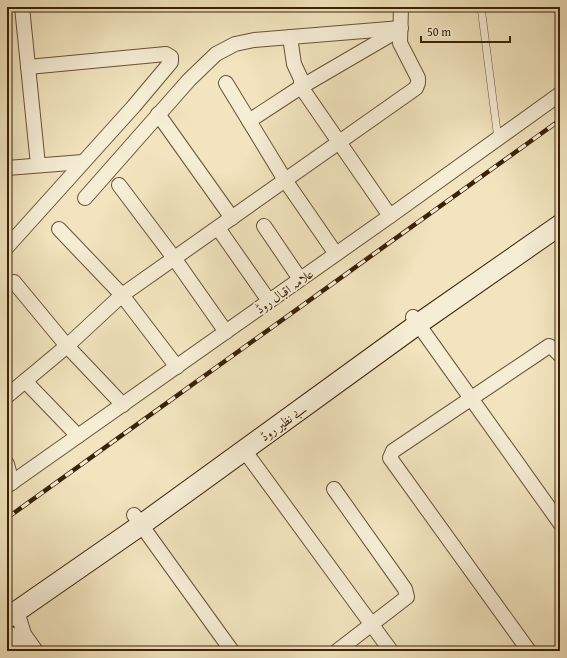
<svg xmlns="http://www.w3.org/2000/svg" width="567" height="658" viewBox="0 0 567 658" font-family="'Gentium Book Plus',Amiri,serif">
<rect width="100%" height="100%" fill="#f1e4be"/>
<filter id="stains"><feTurbulence type="fractalNoise" baseFrequency=".005" numOctaves="4"/><feColorMatrix values="0 0 0 0 .2 0 0 0 0 .09 0 0 0 0 .02 0 0 0 .5 -.17"/></filter>
<radialGradient id="worn" r=".72"><stop offset=".6" stop-color="#630" stop-opacity="0"/><stop offset="1" stop-color="#630" stop-opacity=".3"/></radialGradient>
<g fill="none" stroke-linecap="round" stroke-linejoin="round">
<defs>
<polyline id="service" points="481,7 498,139"/>
<g id="minor">
<polyline points="22,7 38,165"/>
<polyline points="290,37 294,64 301,79 301,87 390,216"/>
<polyline points="226,83 285,180 336,254"/>
<polyline points="158,114 232,218"/>
<polyline points="249,121 301,87 397,31"/>
<polyline points="7,168 83,162"/>
<polyline points="119,185 174,258 226,332"/>
<polyline points="85,198 189,80 216,54 235,44 254,40 401,28"/>
<polyline points="264,226 300,279"/>
<polyline points="218,228 269,301"/>
<polyline points="59,229 122,295 177,367"/>
<polyline points="7,247 134,106 171,62 171,57 166,54 28,67"/>
<polyline points="14,282 67,346 123,405"/>
<polyline points="413,317 560,523"/>
<polyline points="25,381 78,436"/>
<polyline points="7,396 67,346 122,295 416,88 418,83 418,78 400,43 401,7"/>
<polyline points="244,450 391,651"/>
<polyline points="7,464 12,483"/>
<polyline points="7,486 390,216 560,94"/>
<polyline points="334,489 405,589 407,597 337,651"/>
<polyline points="134,515 232,651"/>
<polyline points="17,611 24,634 36,651"/>
<polyline points="7,632 12,635 25,651"/>
<polyline points="529,651 390,458 393,451 549,346 553,348 560,355"/>
</g>
<polyline id="secondary" points="7,618 141,525 418,324 560,225"/>
</defs>
<!-- service casing -->
<use href="#service" stroke="#685236" stroke-width="8"/>
<!-- minor casing -->
<use href="#minor" stroke="#685236" stroke-width="16"/>
<!-- secondary casing -->
<use href="#secondary" stroke="#3b2108" stroke-width="22"/>
<!-- service -->
<use href="#service" stroke="#f6edd5" stroke-width="7"/>
<!-- minor -->
<use href="#minor" stroke="#f6edd5" stroke-width="14"/>
<!-- secondary -->
<use href="#secondary" stroke="#f6edd5" stroke-width="20"/>
<defs>
<polyline id="rail" points="7,518 560,120"/>
</defs>
<!-- rail casing -->
<use href="#rail" stroke="#3b2108" stroke-width="4.5"/>
<!-- rail -->
<use href="#rail" stroke="#f6edd5" stroke-width="3" stroke-dasharray="9" stroke-linecap="butt"/>
</g>
<g text-anchor="middle" stroke-width="3.5" stroke-linejoin="round" paint-order="stroke">
<!-- street labels -->
<g font-size="13" fill="#3b2108" stroke="#f6edd5">
<text transform="translate(284 291) rotate(-35)" y="5">علامہ اقبال روڈ</text>
<text transform="translate(283 422) rotate(-36)" y="5">بے نظیر روڈ</text>
</g>
</g>
<!-- margin -->
<rect width="567" height="658" fill="none" stroke="#f1e4be" stroke-width="24"/>
<rect x="8" y="8" width="551" height="642" fill="none" stroke="#3b2108" stroke-width="2"/>
<rect x="12" y="12" width="543" height="634" fill="none" stroke="#3b2108"/>
<!-- scale -->
<path d="M421 36v6h89v-6" fill="none" stroke="#3b2108" stroke-width="2"/>
<text x="427" y="36" font-size="12" fill="#3b2108" stroke="#f6edd5" stroke-width="3" paint-order="stroke">50 m</text>
<rect width="100%" height="100%" filter="url(#stains)"/>
<rect width="100%" height="100%" fill="url(#worn)"/>
</svg>
